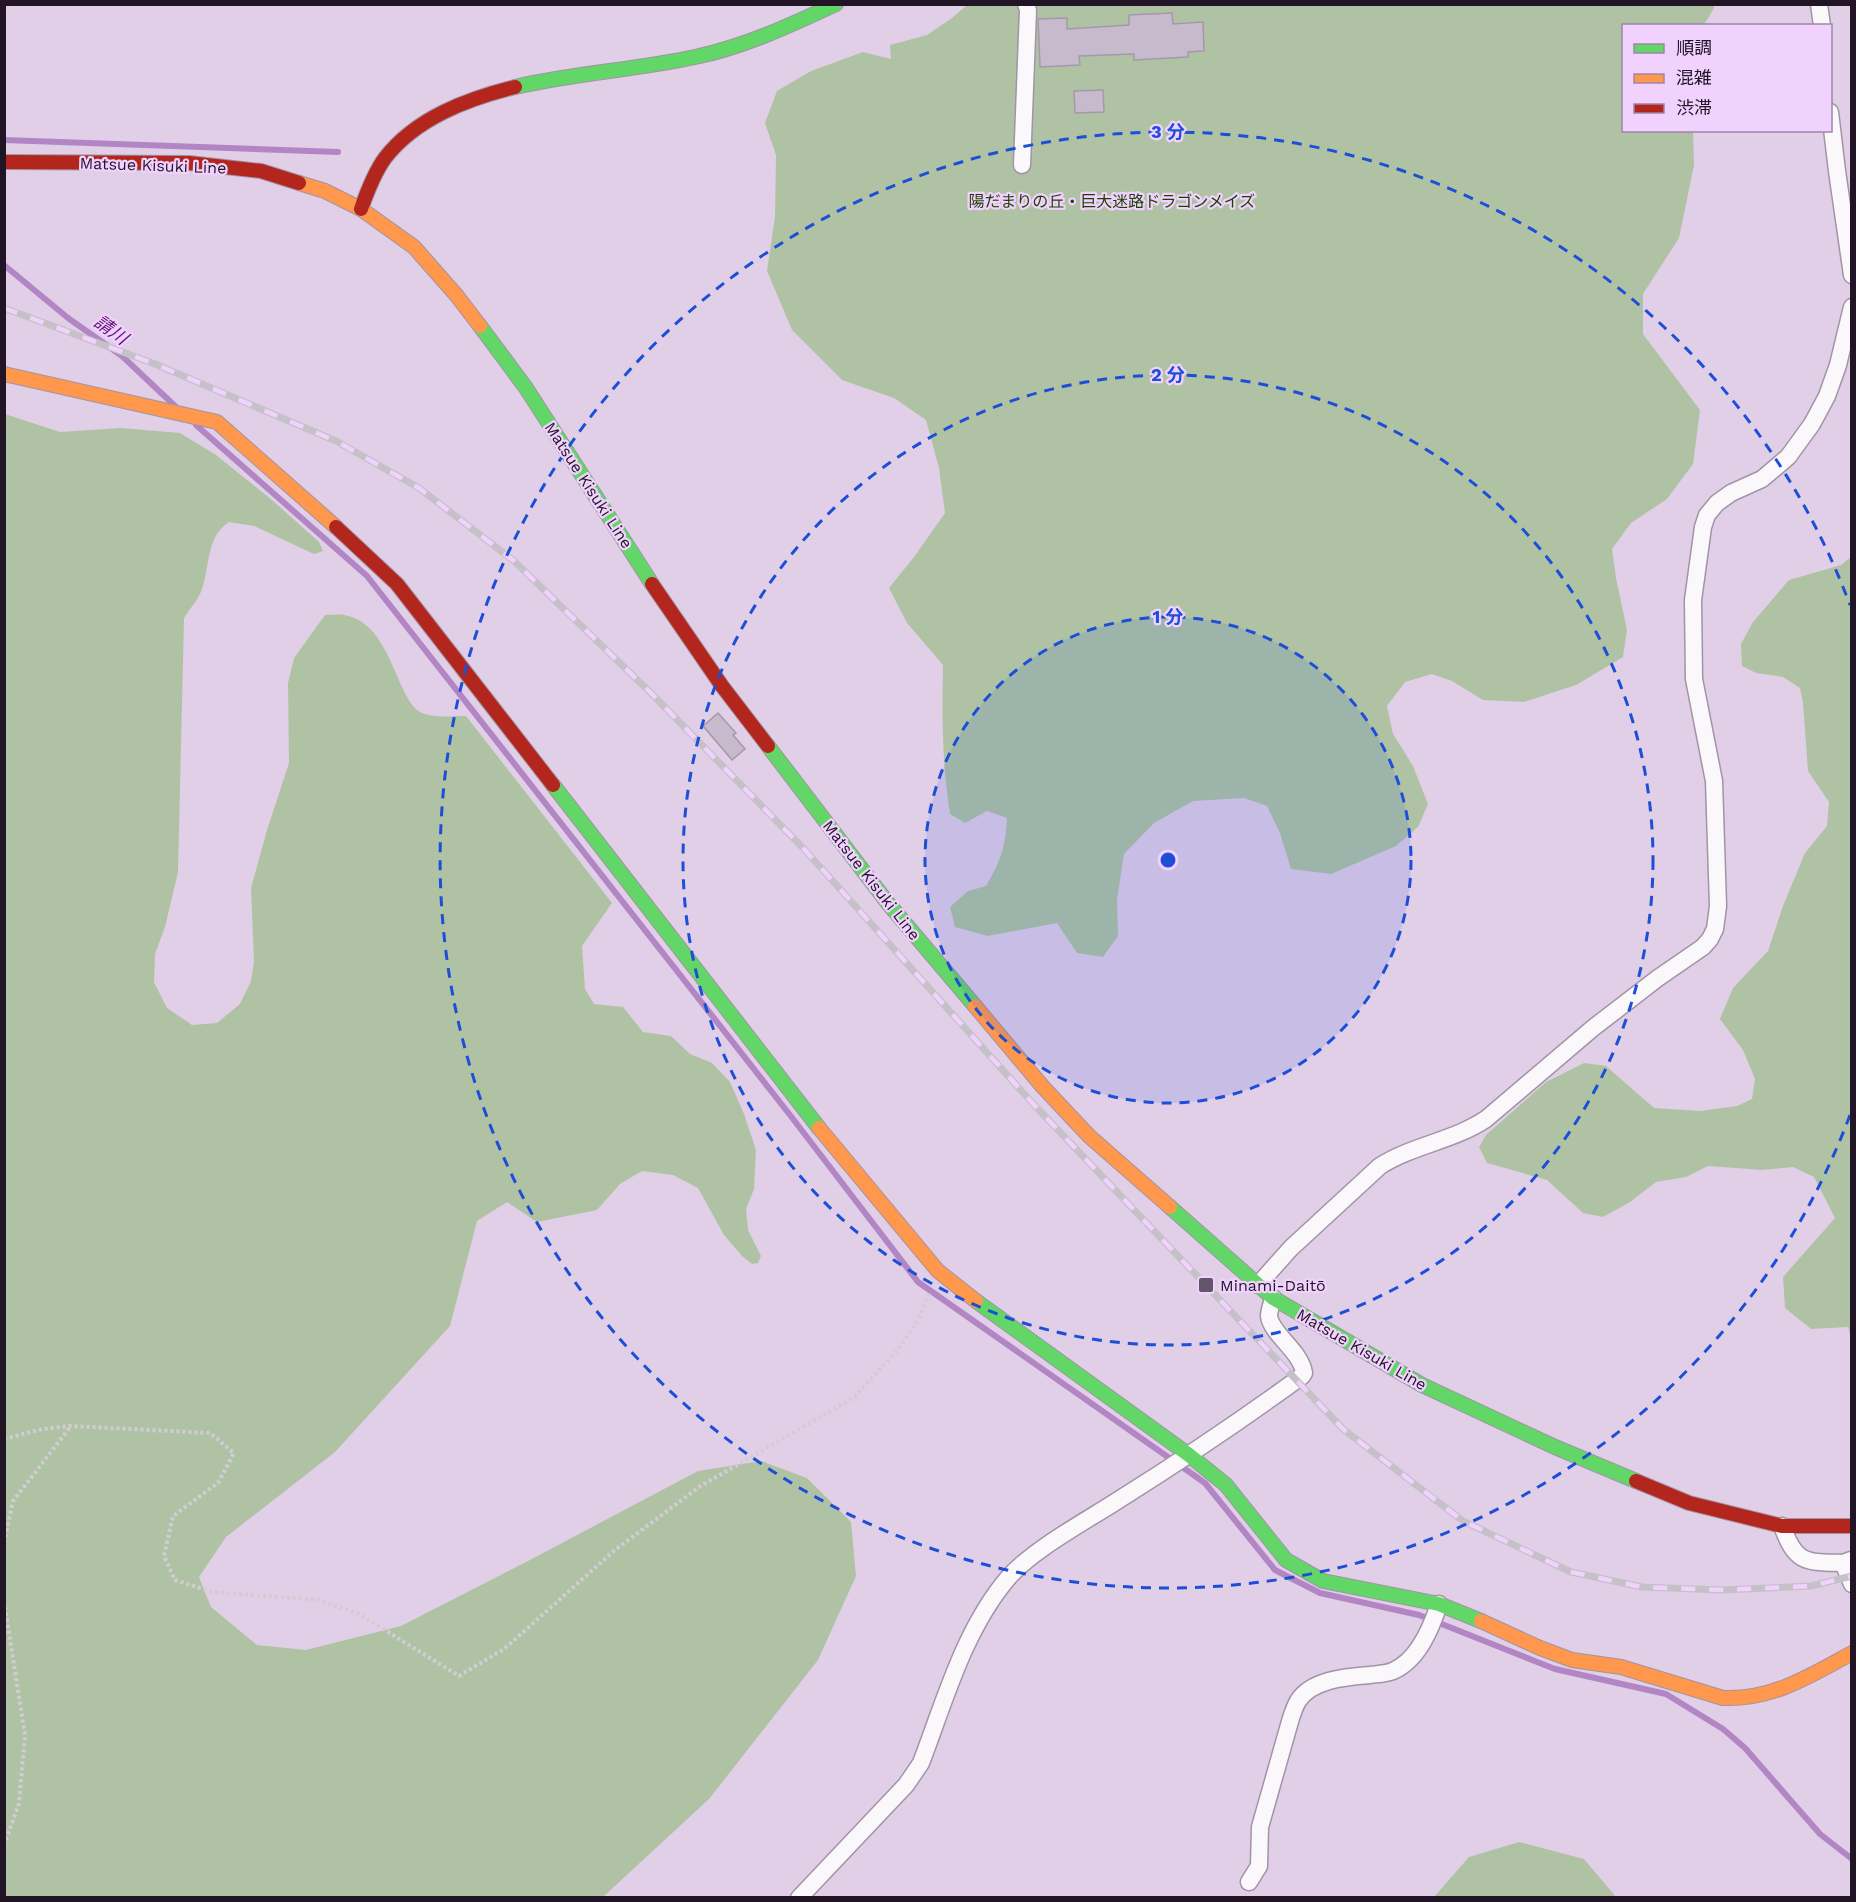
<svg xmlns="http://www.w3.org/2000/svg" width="1856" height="1902" viewBox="0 0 1856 1902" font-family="'Work Sans','Noto Sans JP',sans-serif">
<rect width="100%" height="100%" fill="#e0cfe7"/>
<!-- green -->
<g fill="#afc3a4">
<path d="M967,5H1714V8L1704,25L1624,26V130L1693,131L1694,165L1679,238L1643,294V334L1700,410L1693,464L1667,499L1631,523L1612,549L1616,578L1627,630L1623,657L1576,685L1524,702L1483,700L1452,681L1432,674L1405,682L1387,706L1393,734L1413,766L1428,804L1418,827L1396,846L1331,874L1291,869L1280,833L1267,806L1244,798L1193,801L1154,823L1124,854L1117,900L1118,936L1103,957L1077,953L1057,923L988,936L955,927L950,907L968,891L986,886C1000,862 1006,846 1007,818L987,811L965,823L950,814C942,764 942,716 943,665L907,623L889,588L914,557L945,513L939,468L926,420L894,398L842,380L792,330L767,271L775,217L776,155L765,123L777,91L811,71L863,52L891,59L890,45L927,35L952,18Z"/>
<path d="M5,414L60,432L121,428L180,433L216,455L272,500L319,542L323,551L314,554L254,526L229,522C204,538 211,570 200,594C196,602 189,610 184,618L178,872L165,927L155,954L154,982L167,1008L192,1025L217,1023L240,1004L251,981L254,962L251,888L267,830L289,763L288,683L294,658L325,615C331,615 338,614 344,615C394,623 396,707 425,714C437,718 453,716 466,716L612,903L582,946L585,989L594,1004L623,1007L643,1032L671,1036L690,1054L712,1063L730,1082L744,1114L756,1150L754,1189L746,1209L748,1230L761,1256L758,1263L752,1264L742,1256L724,1235L698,1188L673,1175L642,1171L620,1184L597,1210L537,1222L507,1202L477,1221L450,1326L335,1452L226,1537L199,1577L211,1607L257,1645L306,1650L401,1626L528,1561L698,1471L761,1461L807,1478L851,1522L856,1576L818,1660L709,1799L603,1897H5Z"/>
<polygon points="1851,557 1851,1337 1848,1327 1811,1329 1785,1308 1783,1277 1835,1218 1814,1177 1793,1167 1762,1170 1708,1166 1686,1177 1656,1182 1630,1202 1603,1217 1583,1213 1547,1180 1487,1163 1479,1147 1486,1135 1546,1082 1584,1063 1606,1066 1654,1108 1700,1111 1737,1106 1752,1099 1755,1079 1743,1050 1720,1019 1733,988 1768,951 1783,906 1805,853 1827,826 1829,802 1808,771 1803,703 1800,688 1783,677 1756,673 1742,666 1741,644 1753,622 1789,580 1841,565"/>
<polygon points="1519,1842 1584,1859 1616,1897 1434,1897 1469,1857"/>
</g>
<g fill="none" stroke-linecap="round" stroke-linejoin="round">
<!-- stream -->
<g stroke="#b286c5" stroke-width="6">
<polyline points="4,140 338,152"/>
<polyline points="4,265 68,318 122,356 175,406"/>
<polyline points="196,425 367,576 790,1115 918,1282 1205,1483 1275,1570 1320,1593 1419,1615 1555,1669 1666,1694 1723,1729 1745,1748 1820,1834 1852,1859"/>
</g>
</g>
<!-- building -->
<g fill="#c7bacd" stroke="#a598aa" stroke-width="1.5">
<polygon points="1172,13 1173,24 1203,22 1204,51 1188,52 1188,57 1134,60 1134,54 1079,56 1080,65 1040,67 1038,19 1067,18 1067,29 1129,25 1129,15"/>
<polygon points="1103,90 1104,112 1075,113 1074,91"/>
<polygon points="718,713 736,733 733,735 745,749 732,760 703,726"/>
</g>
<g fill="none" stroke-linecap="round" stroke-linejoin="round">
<defs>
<g id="street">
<polyline points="1819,4 1822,26"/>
<polyline points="1830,112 1837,171 1852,275"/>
<polyline points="1022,165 1028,10 1026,4"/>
<path d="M1258,1285L1291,1248L1380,1166C1413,1145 1453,1141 1486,1119L1593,1028L1658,978L1703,947L1710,939L1715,929L1718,906L1714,781L1694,679L1693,600L1703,527L1707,515L1717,503L1731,493L1762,479L1788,457L1812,424L1827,396L1838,365L1852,307"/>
<path d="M1782,1526C1796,1564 1805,1562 1843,1563"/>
<polyline points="1851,1560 1843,1563 1852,1584"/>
<path d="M1249,1882L1259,1866L1260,1827L1291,1718C1293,1712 1295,1706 1298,1701C1312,1679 1347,1677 1370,1675C1378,1674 1385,1674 1393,1671C1418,1660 1431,1629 1439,1604"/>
<path d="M799,1898L906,1785L921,1763C945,1700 964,1630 1008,1578C1033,1549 1088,1520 1120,1499C1182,1460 1243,1419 1302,1376L1304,1373C1301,1351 1271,1334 1269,1316C1269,1311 1272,1303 1273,1298"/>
</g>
<g id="fast">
<path d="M515,87C574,73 635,70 695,57C744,47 791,25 836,4"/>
<polyline points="480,326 526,388 652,584"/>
<polyline points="768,746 887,902 975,1006"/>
<polyline points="553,785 819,1128"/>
<polyline points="1170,1207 1273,1298 1422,1385 1555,1447 1636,1481"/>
<polyline points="976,1301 1189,1455 1226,1485 1286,1560 1323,1581 1439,1604 1481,1621"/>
</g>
<g id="slow">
<polyline points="299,183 325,191 361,209 414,247 457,296 480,326"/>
<polyline points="4,374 217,422 336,527"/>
<polyline points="975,1006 1043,1087 1089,1136 1170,1207"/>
<polyline points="819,1128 938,1271 976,1301"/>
<path d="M1481,1621L1540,1648L1572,1660L1621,1667L1723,1698C1772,1700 1810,1676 1852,1653"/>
</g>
<g id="jam">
<polyline points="4,162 189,163 261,171 299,183"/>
<path d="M361,209C367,192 374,173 385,158C416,118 467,99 515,87"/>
<polyline points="336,527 397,584 553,785"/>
<polyline points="652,584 722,686 768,746"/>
<polyline points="1636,1481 1689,1503 1782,1526 1852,1526"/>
</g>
</defs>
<!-- street casing -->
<use href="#street" stroke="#a194a6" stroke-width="19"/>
<!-- fast casing -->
<use href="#fast" stroke="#a194a6" stroke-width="16"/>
<!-- slow casing -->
<use href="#slow" stroke="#a194a6" stroke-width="16"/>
<!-- jam casing -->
<use href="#jam" stroke="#a194a6" stroke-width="16"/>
<!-- path -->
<g stroke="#d2cdd4" stroke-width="4" stroke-dasharray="3 3" stroke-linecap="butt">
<polyline points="4,1439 42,1429 71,1426 210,1433 234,1453 218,1483 173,1516 164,1556 175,1580 213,1592 319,1600 359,1614 459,1676 504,1649 615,1550 699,1487 853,1398 897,1351 919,1318 930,1292"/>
<polyline points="4,1543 13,1501 71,1426"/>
<polyline points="4,1601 25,1735 19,1803 4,1846"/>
</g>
<!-- street -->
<use href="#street" stroke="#faf8fb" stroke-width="16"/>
<!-- fast -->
<use href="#fast" stroke="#63d668" stroke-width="14"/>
<!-- slow -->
<use href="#slow" stroke="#ff974d" stroke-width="14"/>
<!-- jam -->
<use href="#jam" stroke="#b3261e" stroke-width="14"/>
<defs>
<polyline id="rail" points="4,308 155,364 336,441 419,488 514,561 650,692 804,849 1036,1107 1343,1429 1463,1521 1571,1572 1642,1587 1722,1590 1811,1586 1852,1576"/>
</defs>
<!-- rail casing -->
<use href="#rail" stroke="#c6c1c8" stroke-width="7"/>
<!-- rail -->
<use href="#rail" stroke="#f1d2fe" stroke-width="4.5" stroke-dasharray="14" stroke-linecap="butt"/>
</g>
<!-- distance rings -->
<circle cx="1168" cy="860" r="243" fill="#1d4ed8" fill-opacity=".12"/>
<g fill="none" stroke="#1d4ed8" stroke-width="3" stroke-dasharray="10 8">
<circle cx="1168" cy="860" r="243"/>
<circle cx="1168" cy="860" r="485"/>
<path d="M1850 1115A728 728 0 1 1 1850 605"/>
</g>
<!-- markers -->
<rect fill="#645669" stroke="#f1d2fe" stroke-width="2" x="1198" y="1277" width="16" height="16" rx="3"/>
<g text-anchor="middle" stroke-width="4.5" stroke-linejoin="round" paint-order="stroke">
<!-- street labels -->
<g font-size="16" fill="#211525" stroke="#f1d2fe">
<text transform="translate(153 165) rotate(2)" y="6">Matsue Kisuki Line</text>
<text transform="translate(589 485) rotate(57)" y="6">Matsue Kisuki Line</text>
<text transform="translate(872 880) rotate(52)" y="6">Matsue Kisuki Line</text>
<text transform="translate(1362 1349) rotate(30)" y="6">Matsue Kisuki Line</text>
</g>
<!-- park labels -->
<g font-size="16" fill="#1c3f01" stroke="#f1d2fe">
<text x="1112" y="207">陽だまりの丘・巨大迷路ドラゴンメイズ</text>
</g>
<!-- poi labels -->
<g font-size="16" fill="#211525" stroke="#f1d2fe" text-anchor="start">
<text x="1220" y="1291">Minami-Daitō</text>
</g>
<!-- water labels -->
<g font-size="18" font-style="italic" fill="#5e1477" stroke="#f1d2fe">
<text transform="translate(111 330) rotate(35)" y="6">請川</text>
</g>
</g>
<circle cx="1168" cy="860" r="9" fill="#1d4ed8" stroke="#f1d2fe" stroke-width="3"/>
<g font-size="18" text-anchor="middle" font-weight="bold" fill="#1d4ed8" stroke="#f1d2fe" stroke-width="4.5" stroke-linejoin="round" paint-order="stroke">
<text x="1168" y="138">3 分</text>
<text x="1168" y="381">2 分</text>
<text x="1168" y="623">1 分</text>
</g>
<!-- border -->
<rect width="1856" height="1902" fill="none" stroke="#211525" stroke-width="12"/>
<!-- legend -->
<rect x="1622" y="24" width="210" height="108" fill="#f1d2fe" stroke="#9e86a7" stroke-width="1.5"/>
<rect x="1634" y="44" width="30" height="9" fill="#63d668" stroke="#9e86a7" stroke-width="1.5"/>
<text x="1676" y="54" font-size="18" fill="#211525">順調</text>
<rect x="1634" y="74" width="30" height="9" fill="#ff974d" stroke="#9e86a7" stroke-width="1.5"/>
<text x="1676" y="84" font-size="18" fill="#211525">混雑</text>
<rect x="1634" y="104" width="30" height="9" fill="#b3261e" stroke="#9e86a7" stroke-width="1.5"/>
<text x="1676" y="114" font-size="18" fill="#211525">渋滞</text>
</svg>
